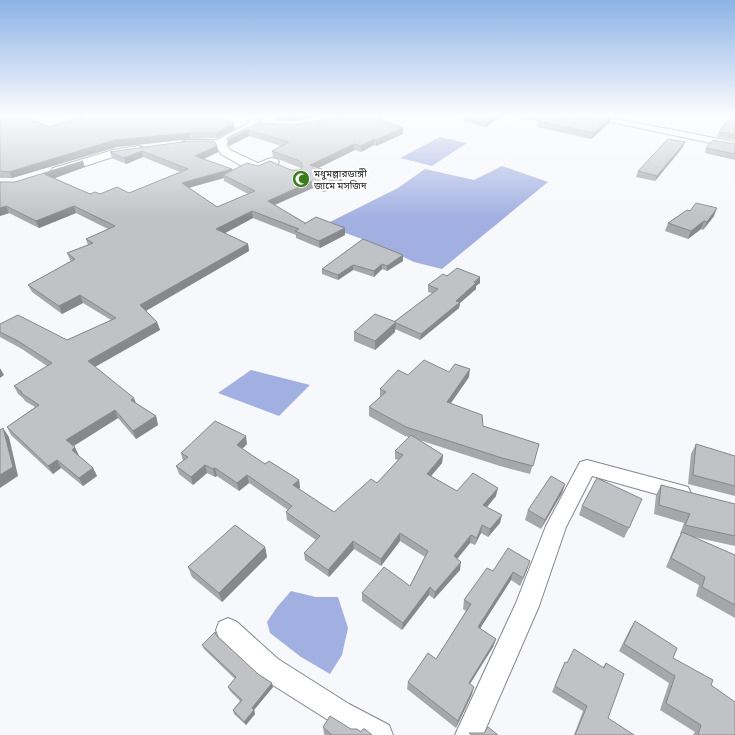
<svg xmlns="http://www.w3.org/2000/svg" width="735" height="735" viewBox="0 0 735 735" font-family="'Roboto Condensed','Noto Sans Bengali',sans-serif">
<rect width="100%" height="100%" fill="#f6f8fc"/>
<!-- water -->
<g fill="#a2b0e1">
<polygon points="440,137 467,143 432,166 400,158"/>
<polygon points="502,166 548,182 442,269 414,262 378,245 324,225 398,188 425,169 474,180"/>
<polygon points="251,370 310,385 279,416 218,393"/>
<polygon points="291,591 316,597 338,597 348,628 342,655 330,674 301,657 270,633 267,622 277,607"/>
</g>
<g fill="none" stroke-linecap="round" stroke-linejoin="round">
<defs>
<g id="minor">
<path d="M369,115H385C378,120 356,126 350,120L354,117Z"/>
<path d="M515,115C527,115 559,113 567,120L563,123L519,117Z"/>
<polygon points="606,117 735,142 735,148 606,121 588,123 584,120 588,117"/>
<polygon points="587,460 681,485 688,487 691,493 688,499 681,501 592,476 566,527 539,606 483,735 455,735 516,603 546,526 580,462"/>
<polygon points="228,618 237,622 278,659 349,704 389,725 393,735 352,735 260,677 219,638 216,630 219,622"/>
</g>
<g id="tertiary">
<polygon points="251,115 261,115 262,118 253,129 226,144 230,150 258,163 271,158 277,159 279,162 277,165 258,171 254,170 240,165 221,154 216,146 188,146 184,145 182,143 184,141 188,140 217,140 245,125 252,118"/>
<polygon points="138,146 142,147 144,149 142,151 119,155 57,175 53,174 51,171 53,168 113,150"/>
</g>
</defs>
<!-- minor casing -->
<use href="#minor" stroke="#85878b" stroke-width="2"/>
<!-- tertiary casing -->
<use href="#tertiary" stroke="#85878b" stroke-width="2"/>
<!-- minor -->
<use href="#minor" fill="#fff" fill-rule="evenodd"/>
<!-- tertiary -->
<use href="#tertiary" fill="#fff" fill-rule="evenodd"/>
</g>
<!-- wall -->
<g fill="#a6a7aa" fill-rule="evenodd">
<polygon points="278,115 339,115 321,116 295,121 275,121 275,117"/>
<polygon points="469,115 504,115 486,127 463,121 464,118"/>
<polygon points="735,115 735,140 717,137 719,132"/>
<polygon points="0,118 50,127 235,129 217,138 190,139 117,147 12,178 0,178"/>
<polygon points="611,118 609,123 591,139 537,127 538,121 563,119"/>
<path d="M294,125L403,128V134L376,146L374,145L361,152L355,150L318,168L342,176V182L324,192L313,188L275,205L305,224L345,235L320,248L296,238V235L253,218L224,233L248,244L249,251L146,311L157,322L160,330L95,367L136,403L156,416L158,425L136,439L118,418L74,446L79,456L93,468L97,476L83,486L61,468L53,474L11,435L7,427L35,407L25,401L23,398L18,394L14,386L47,366L22,349L0,337V324L67,340L111,320L83,303L62,314L32,292L28,285L71,261L70,260L67,253L88,245L86,239L108,229L76,213L39,228L9,213L0,216L15,182L85,167L54,178L90,194L129,193L180,172L143,157L126,164L112,158L110,152L217,146L218,152L203,159L232,171L258,166L291,170H300L301,168L273,157L272,151L281,146L249,136L229,146L228,145L227,138L251,127ZM224,178V181L248,194L217,207L189,188Z"/>
<polygon points="685,142 683,147 655,181 636,177 638,171"/>
<polygon points="735,144 735,160 705,153 706,148"/>
<polygon points="714,216 703,230 701,229 688,239 665,231 668,223"/>
<polygon points="363,239 403,261 387,271 382,269 374,277 353,270 338,280 322,274 322,269"/>
<polygon points="447,276 480,283 476,286 476,289 460,303 459,308 420,340 395,329 395,332 375,350 354,341 354,332 394,322 432,293 428,292 428,285"/>
<polygon points="449,372 469,377 451,403 483,426 539,444 530,474 500,466 419,440 443,455 442,463 431,476 457,491 496,496 487,507 500,523 488,537 481,533 475,545 470,543 457,559 460,570 434,599 429,595 402,630 362,601 362,593 410,586 425,557 400,541 381,566 354,549 329,577 305,560 304,553 316,540 287,520 286,512 288,510 249,483 239,491 217,476 215,477 207,473 193,485 179,474 176,466 183,461 181,453 247,444 242,449 265,464 299,480 300,488 299,489 334,512 377,483 398,460 395,459 395,451 409,437 405,436 369,416 369,407 380,397 380,389 408,375"/>
<polygon points="696,444 735,456 735,496 688,484 691,454"/>
<polygon points="565,484 562,493 541,529 525,520 528,510"/>
<polygon points="661,485 735,504 735,546 694,537 735,555 735,618 696,596 699,585 666,567 677,541 681,534 680,534 684,523 654,514 656,495"/>
<polygon points="582,506 629,528 624,538 579,515"/>
<polygon points="265,547 267,557 222,602 192,577 188,567"/>
<polygon points="527,570 520,586 511,580 480,628 496,639 493,647 470,684 472,694 456,728 407,689 408,682 436,659 466,611 463,609 464,600 493,571"/>
<polygon points="635,621 673,658 711,685 735,735 693,735 695,732 660,710 669,683 619,651 630,629"/>
<polygon points="216,635 258,674 273,687 254,710 255,714 246,725 234,714 233,710 240,701 230,691 228,687 235,679 204,649 202,645"/>
<polygon points="565,662 567,663 603,667 606,663 608,718 634,735 574,735 583,711 552,692"/>
<polygon points="323,727 351,729 372,735 325,735 324,734"/>
</g>
<!-- shaded-wall -->
<g fill="#87888b">
<polygon points="309,115 321,115 321,116 295,121 295,118"/>
<polygon points="499,115 504,115 486,127 486,123"/>
<polygon points="611,118 609,123 591,139 593,133"/>
<polygon points="234,123 235,129 217,138 216,133"/>
<polygon points="403,128 403,134 376,146 376,140"/>
<polygon points="248,130 249,136 229,146 228,140"/>
<polygon points="189,133 190,139 117,147 12,178 9,172 115,140"/>
<polygon points="374,139 374,145 361,152 361,146"/>
<polygon points="685,142 683,147 655,181 657,176"/>
<polygon points="354,144 355,150 310,172 310,165"/>
<polygon points="217,146 218,152 196,163 195,156"/>
<polygon points="142,151 143,157 126,164 124,158"/>
<polygon points="83,161 85,167 47,181 44,174"/>
<polygon points="232,169 233,175 223,175 224,178 183,189 182,183"/>
<polygon points="342,176 342,182 324,192 323,185"/>
<polygon points="312,181 313,188 269,207 268,201"/>
<polygon points="6,206 9,213 0,216 0,208"/>
<polygon points="74,206 76,213 39,228 36,221"/>
<polygon points="717,208 714,216 703,230 707,222"/>
<polygon points="252,211 253,218 218,237 216,229"/>
<polygon points="704,221 701,229 688,239 691,231"/>
<polygon points="345,228 345,235 320,248 319,241"/>
<polygon points="248,244 249,251 142,313 140,305"/>
<polygon points="403,255 403,261 387,271 387,266"/>
<polygon points="382,264 382,269 374,277 374,271"/>
<polygon points="353,265 353,270 338,280 338,275"/>
<polygon points="480,277 480,283 476,286 476,289 460,303 459,308 420,340 421,334"/>
<polygon points="80,295 83,303 62,314 59,306"/>
<polygon points="157,322 160,330 91,369 88,361"/>
<polygon points="396,322 395,332 375,350 375,341"/>
<polygon points="0,368 4,375 0,378"/>
<polygon points="470,369 469,377 446,410 447,402"/>
<polygon points="134,398 137,406 131,400"/>
<polygon points="115,410 118,418 70,448 66,440"/>
<polygon points="156,416 158,425 136,439 133,431"/>
<polygon points="3,428 9,437 18,476 0,488 0,475"/>
<polygon points="246,436 247,444 238,453 237,445"/>
<polygon points="75,447 79,456 72,450"/>
<polygon points="443,455 442,463 426,482 427,474"/>
<polygon points="57,460 61,468 53,474 48,466"/>
<polygon points="205,465 207,473 193,485 191,477"/>
<polygon points="93,468 97,476 83,486 79,478"/>
<polygon points="215,468 217,476 215,477 213,469"/>
<polygon points="247,475 249,483 239,491 237,483"/>
<polygon points="299,480 300,488 294,493 293,485"/>
<polygon points="565,484 562,493 541,529 545,520"/>
<polygon points="498,488 496,496 482,513 483,505"/>
<polygon points="502,515 500,523 488,537 490,529"/>
<polygon points="482,525 481,533 475,545 477,538"/>
<polygon points="400,533 400,541 381,566 381,559"/>
<polygon points="471,535 470,543 453,564 454,556"/>
<polygon points="353,541 354,549 329,577 328,570"/>
<polygon points="265,547 267,557 222,602 219,593"/>
<polygon points="530,561 527,570 520,586 523,578"/>
<polygon points="461,562 460,570 434,599 435,592"/>
<polygon points="513,572 511,580 476,635 478,627"/>
<polygon points="430,587 429,595 402,630 403,623"/>
<polygon points="496,639 493,647 466,690 469,683"/>
<polygon points="272,683 273,687 254,710 255,714 246,725 244,722 252,708"/>
<polygon points="474,687 472,694 456,728 458,721"/>
</g>
<!-- building -->
<g fill="#c1c2c6" stroke="#87888b">
<polygon points="8,115 19,115 50,127 87,115 208,115 234,123 216,133 189,133 115,140 9,172 0,171 0,118"/>
<polygon points="278,115 309,115 295,118 275,117"/>
<polygon points="370,115 403,128 376,140 374,139 361,146 354,144 310,165 342,176 323,185 312,181 268,201 305,223 304,224 316,217 345,228 319,241 295,231 299,229 252,211 216,229 248,244 140,305 157,322 88,361 134,398 131,400 156,416 133,431 115,410 66,440 75,447 72,450 93,468 79,478 57,460 48,466 7,427 39,405 21,393 22,392 14,386 52,363 18,341 0,332 0,324 18,315 67,340 116,318 80,295 59,306 28,285 75,259 67,253 93,243 86,239 115,226 74,206 36,221 6,206 0,208 0,182 15,182 83,161 44,174 90,194 95,192 100,194 117,187 129,193 188,169 142,151 124,158 110,152 189,141 214,141 217,146 195,156 232,169 182,183 217,207 255,191 223,175 247,163 258,166 270,161 291,170 300,170 303,166 300,161 272,151 289,142 248,130 228,140 227,138 249,127 251,127 259,123 294,125 321,120"/>
<polygon points="469,115 499,115 486,123 464,118"/>
<polygon points="732,115 735,115 735,135 719,132"/>
<polygon points="545,116 563,119 611,118 593,133 538,121"/>
<polygon points="668,139 685,142 657,176 638,171"/>
<polygon points="713,140 735,144 735,154 706,148"/>
<polygon points="696,203 717,208 707,222 704,221 691,231 668,223 687,210 690,211"/>
<polygon points="363,239 403,255 387,266 382,264 374,271 353,265 338,275 322,269"/>
<polygon points="457,268 480,277 474,282 476,283 456,301 460,302 421,334 394,322 438,289 428,285 443,274 447,276"/>
<polygon points="375,314 396,322 375,341 354,332"/>
<polygon points="424,360 449,372 455,364 470,369 447,402 482,415 483,426 539,444 533,466 502,458 406,427 369,407 386,392 380,389 398,370 408,375"/>
<polygon points="215,421 246,436 237,445 265,464 269,461 299,480 293,485 334,512 371,479 377,483 403,455 395,451 411,435 443,455 427,474 457,491 473,473 498,488 483,505 502,515 490,529 482,525 477,538 471,535 454,556 461,562 435,592 430,587 403,623 362,593 384,567 410,586 428,551 400,533 381,559 353,541 328,570 304,553 320,536 286,512 292,506 247,475 237,483 215,468 213,469 205,465 191,477 176,466 188,457 181,453"/>
<polygon points="3,428 13,467 0,475 0,430"/>
<polygon points="696,444 735,456 735,486 693,475"/>
<polygon points="551,476 565,484 545,520 528,510"/>
<polygon points="597,478 642,499 629,528 582,506"/>
<polygon points="661,485 735,504 735,536 685,525 690,514 659,505"/>
<polygon points="235,525 265,547 219,593 188,567"/>
<polygon points="682,532 735,555 735,605 702,587 705,577 671,558"/>
<polygon points="508,548 530,561 523,578 513,572 478,627 496,639 469,683 474,687 458,721 408,682 428,653 436,659 471,604 464,600 487,568 493,571"/>
<polygon points="635,621 677,648 673,658 713,680 711,685 735,702 735,735 698,735 701,725 666,703 675,676 624,644"/>
<polygon points="215,632 216,635 258,674 272,683 252,708 254,710 244,722 233,710 242,700 228,687 236,677 202,645"/>
<polygon points="574,649 604,668 606,663 624,674 608,718 634,735 575,735 587,706 555,686 565,662 567,663"/>
<polygon points="330,716 351,729 357,729 361,732 363,729 365,729 372,735 332,735 323,727"/>
<polygon points="488,727 498,735 472,735 469,733 484,733"/>
</g>
<!-- sky -->
<linearGradient id="sky" x2="0" y2="1"><stop stop-color="#8cb2e5"/><stop offset="0.53" stop-color="#fbfcfe"/><stop offset="1" stop-color="#fbfcfe" stop-opacity="0"/></linearGradient>
<rect width="735" height="218" fill="url(#sky)"/>
<!-- icons -->
<defs>
<symbol id="mosque-disc" viewBox="-11 -11 22 22"><circle r="9.5" fill="#3b7c1c" stroke="#fff"/><path d="M3.5-4.9A6 6 0 1 0 3.5 4.9A5 5 0 1 1 3.5-4.9Z" fill="#fff"/></symbol>
</defs>
<g fill-rule="evenodd">
<use href="#mosque-disc" x="291" y="169" width="20" height="20"/>
</g>
<g text-anchor="middle" stroke-width="4" stroke-linejoin="round" paint-order="stroke">
<!-- far-poi labels -->
<g font-size="10" fill="#1e1f20" stroke="#fff" text-anchor="start">
<text x="314" y="177">মধুমল্লারডাঙ্গী<tspan x="314" dy="12">জামে মসজিদ</tspan></text>
</g>
</g>
</svg>
